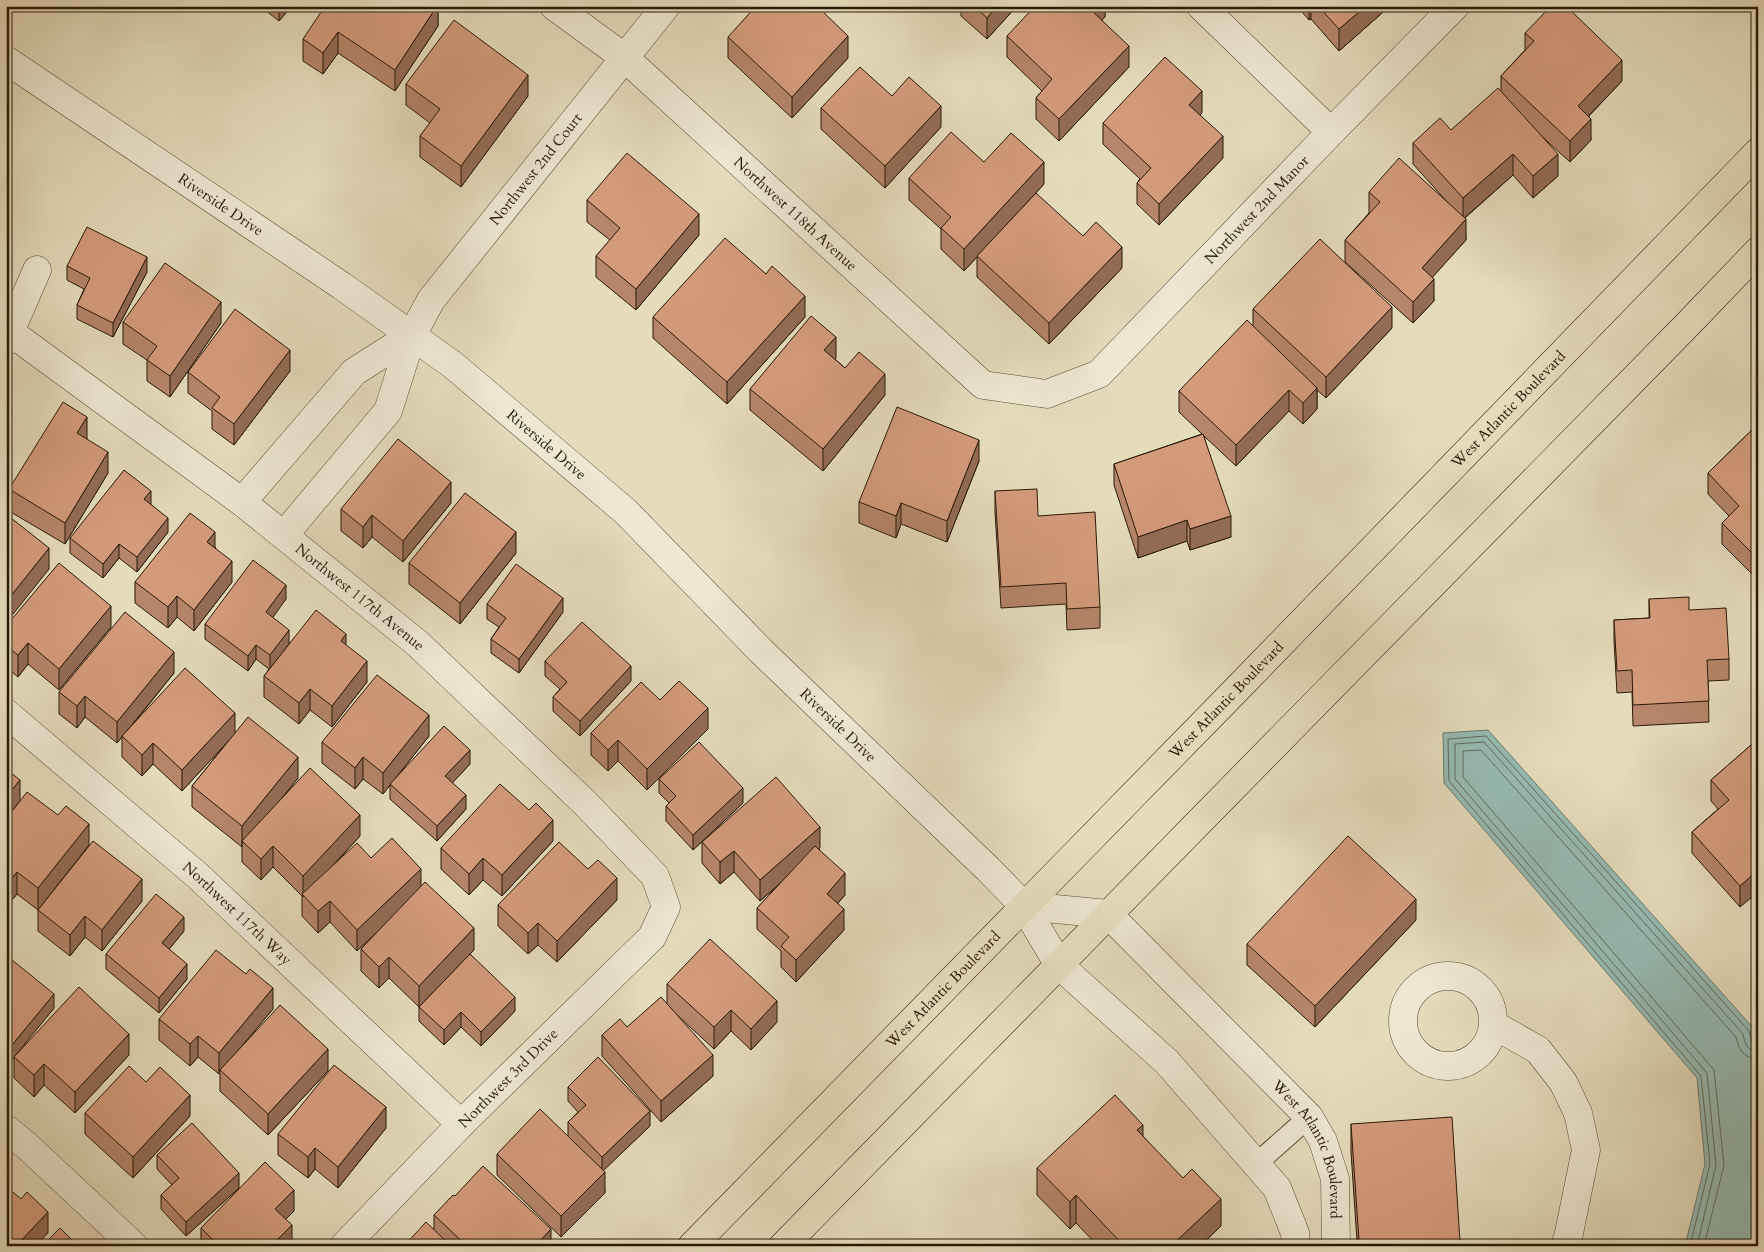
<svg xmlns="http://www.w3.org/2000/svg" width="1764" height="1252" viewBox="0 0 1764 1252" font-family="Cardo,serif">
<rect width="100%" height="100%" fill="#e5dcbc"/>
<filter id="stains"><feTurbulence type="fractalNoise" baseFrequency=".004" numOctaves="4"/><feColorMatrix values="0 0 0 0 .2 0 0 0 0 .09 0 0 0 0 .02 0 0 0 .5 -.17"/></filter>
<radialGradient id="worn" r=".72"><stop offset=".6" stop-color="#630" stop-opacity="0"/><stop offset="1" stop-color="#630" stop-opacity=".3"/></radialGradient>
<!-- water -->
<polygon fill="#96bbb4" stroke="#6a7b70" points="1488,730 1754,1029 1758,1058 1758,1246 1685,1246 1705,1164 1697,1078 1444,783 1443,733"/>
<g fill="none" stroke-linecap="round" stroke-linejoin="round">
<!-- shore -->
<g stroke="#606a5e" stroke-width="1">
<polyline points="1690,1246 1710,1164 1701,1076 1449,781 1448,739 1486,736 1749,1031 1752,1043 1758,1045"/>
<path d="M1697,1246L1716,1165L1707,1073L1455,779V744L1484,742L1743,1034C1745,1043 1746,1051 1758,1051"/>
<path d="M1704,1246L1724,1165L1714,1070L1463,777V751L1481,750L1736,1037C1739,1050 1743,1058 1758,1059"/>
</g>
<defs>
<polyline id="service" points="1256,1164 1309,1117"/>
<g id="minor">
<path id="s1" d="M554,6L625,58L983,385L1047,394L1099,374L1331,132L1455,6"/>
<polyline points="1201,6 1331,132"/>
<path id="s2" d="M10,332L242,502L417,643L584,802L655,876L666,907L652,937L461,1124L344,1246"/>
<polyline points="6,341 37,270"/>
<polyline points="242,502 354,372 412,335"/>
<path id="s3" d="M284,535L388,411L412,335L431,300L666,6"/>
<path id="s4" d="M6,713L198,876L461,1124"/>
<path id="s5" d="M1108,914L1309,1117L1323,1141L1335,1179L1336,1246"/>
<polyline points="1059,965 1167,1062 1277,1188 1295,1233 1296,1246"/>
<circle cx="1448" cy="1021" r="45"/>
<polyline points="1494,1025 1538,1050 1563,1082 1578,1113 1586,1150 1569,1233 1565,1246"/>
<polyline points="6,1129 27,1146 134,1246"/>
</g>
<g id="tertiary">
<path id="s6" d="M6,60L342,286L453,365L626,512L761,651L988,869L1024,906L1059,965"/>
<polyline points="1024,906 1108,914"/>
</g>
<g id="primary">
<path id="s7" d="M692,1246L1237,689L1758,152"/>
<polyline points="783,1246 1688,324 1758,251"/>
</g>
</defs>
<!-- service casing -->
<use href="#service" stroke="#584a36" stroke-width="22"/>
<!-- minor casing -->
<use href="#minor" stroke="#584a36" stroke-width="29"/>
<!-- tertiary casing -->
<use href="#tertiary" stroke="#584a36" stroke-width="29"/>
<!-- primary casing -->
<use href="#primary" stroke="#291a09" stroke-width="29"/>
<!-- service -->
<use href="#service" stroke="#eee8d3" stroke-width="20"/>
<!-- minor -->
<use href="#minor" stroke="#eee8d3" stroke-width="28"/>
<!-- tertiary -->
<use href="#tertiary" stroke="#eee8d3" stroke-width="28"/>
<!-- primary -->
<use href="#primary" stroke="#e5dcbc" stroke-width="28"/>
</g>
<!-- wall -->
<g fill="#b6856a" stroke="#291a09">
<polygon points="260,6 292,6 279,21"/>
<polygon points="438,6 438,26 395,91 338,53 323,74 303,61 303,39"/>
<polygon points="961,6 1017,6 987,39 961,16"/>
<polygon points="1105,6 1105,17 1102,20 1129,67 1059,141 1036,119 1036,98 1042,91 1007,57 1007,36"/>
<polygon points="1297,6 1390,6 1339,51 1311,19 1309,20"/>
<polygon points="1525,33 1622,81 1589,116 1591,140 1570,162 1538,133 1558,176 1533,198 1513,175 1465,218 1466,240 1432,277 1434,301 1413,323 1345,262 1345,240 1369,213 1369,192 1449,204 1413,164 1413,143 1451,130 1501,91 1501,76 1525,50"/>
<polygon points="728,37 848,58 792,118 728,58"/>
<polygon points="406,84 528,96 461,187 420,157 420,136 430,123 406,105"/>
<polygon points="892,96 941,127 885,188 821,129 821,108"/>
<polygon points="1202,113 1200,115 1223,158 1159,225 1137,204 1137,183 1140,179 1103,144 1103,123"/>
<polygon points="984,162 1044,184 1008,223 1083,236 1122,268 1049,344 977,277 977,257 964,271 941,249 941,229 909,200 909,178"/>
<polygon points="587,200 699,235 636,310 596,277 596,256 610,240 587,222"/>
<polygon points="67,266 147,272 113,337 77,319 77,305 84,289 67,280"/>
<polygon points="766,274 805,317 727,404 653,338 653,317"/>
<polygon points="1253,309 1392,328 1326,398 1317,390 1317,409 1303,424 1289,411 1236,466 1204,436 1231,537 1190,550 1187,541 1138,558 1114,485 1114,464 1202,434 1179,412 1179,391 1253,326"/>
<polygon points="123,322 221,323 170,397 147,381 147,360 123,344"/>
<polygon points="836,358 835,359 845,368 885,395 823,471 750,410 750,389"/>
<polygon points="290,371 234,445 212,429 212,411 188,393 188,372"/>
<polygon points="1758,424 1758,580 1722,544 1722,523 1729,516 1708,494 1708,473"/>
<polygon points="87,438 87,439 108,473 65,544 9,511 9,489"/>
<polygon points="979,461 947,542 901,524 896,538 859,523 859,502"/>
<polygon points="995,491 1038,516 1100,607 1100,628 1067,630 1066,604 1001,608 995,512"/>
<polygon points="451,503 403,562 372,537 363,548 341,531 341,509"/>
<polygon points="151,505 168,532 137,572 119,558 103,578 70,553 70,538"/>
<polygon points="215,547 232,582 194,631 177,617 168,628 135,603 135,582"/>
<polygon points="516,553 460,624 409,584 409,563"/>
<polygon points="286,599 272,617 289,643 346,645 367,682 332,727 310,710 299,724 264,697 264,676 269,669 256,659 248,671 205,639 205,624"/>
<polygon points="1649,599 1689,610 1729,659 1729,680 1708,681 1709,722 1633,726 1632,692 1617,693 1614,641 1614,620 1649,618"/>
<polygon points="487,604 563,612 519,673 491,653 491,639 499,627 487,619"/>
<polygon points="6,626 111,627 59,690 28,664 18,677 6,667"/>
<polygon points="545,661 631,681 580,736 553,711 553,697 560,689 545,676"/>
<polygon points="174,673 131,727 235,733 298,778 279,802 360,836 332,867 371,858 421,887 474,950 470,954 515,1011 481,1046 461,1027 444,1045 419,1021 419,1007 389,978 379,988 361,971 361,949 383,926 357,951 330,922 318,933 302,916 302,896 273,867 261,880 242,862 242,847 192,807 192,786 228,741 182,791 153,764 142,776 122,757 122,737 117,743 85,717 77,728 59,714 59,692"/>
<polygon points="660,700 708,729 647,790 618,761 608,771 591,755 591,733"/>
<polygon points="429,736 395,779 470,764 452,783 466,809 437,841 390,799 390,785 383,794 363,779 355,789 322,763 322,742"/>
<polygon points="1758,739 1740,907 1692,853 1692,832 1718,809 1711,801 1711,780"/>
<polygon points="659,779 743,803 693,850 666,821 666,806 669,803 659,793"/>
<polygon points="6,819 89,845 38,910 17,894 8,905 6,903"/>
<polygon points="553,841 502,896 483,880 469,895 441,869 441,848"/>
<polygon points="702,842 820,848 819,849 845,895 838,903 844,930 796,982 781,967 781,951 757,929 757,908 779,885 760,901 734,872 720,884 702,863"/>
<polygon points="617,900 557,962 538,945 528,954 498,926 498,905"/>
<polygon points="142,901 102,951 85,937 70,956 38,931 38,910"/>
<polygon points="1416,920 1315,1027 1247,965 1247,944"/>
<polygon points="184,931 169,949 187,979 159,1013 106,969 106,954"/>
<polygon points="6,955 54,1008 17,1053 129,1055 75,1113 44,1085 34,1097 14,1078 14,1057 6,1066"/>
<polygon points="667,984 777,1022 751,1050 731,1031 714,1049 677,1015 713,1076 661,1122 602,1056 602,1035 627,1027 667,1003"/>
<polygon points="273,1009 246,1041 328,1071 268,1135 220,1091 220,1073 219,1074 198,1057 190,1066 159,1040 159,1019"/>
<polygon points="568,1087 650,1126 603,1170 605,1193 561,1237 497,1175 497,1154 568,1136 568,1122 578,1112 568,1101"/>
<polygon points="85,1113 190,1116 133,1178 85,1134"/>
<polygon points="1351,1124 1460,1242 1357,1241 1351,1152"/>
<polygon points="386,1128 338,1188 315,1169 308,1178 278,1155 278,1134"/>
<polygon points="1143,1136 1221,1226 1200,1246 1098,1246 1076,1223 1070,1229 1037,1195 1037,1168"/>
<polygon points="157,1155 239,1188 186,1236 161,1209 161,1195 172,1185 157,1169"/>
<polygon points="294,1211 285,1219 292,1246 201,1246 201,1228"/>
<polygon points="434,1215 551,1246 404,1246 434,1229"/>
</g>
<!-- shaded-wall -->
<g fill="#946c56" stroke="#291a09">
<polygon points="279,6 292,6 279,21"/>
<polygon points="437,6 438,6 438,26 395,91 395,70"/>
<polygon points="997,6 1017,6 987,39 987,18"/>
<polygon points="1095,6 1105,6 1105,17 1091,31 1091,10"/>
<polygon points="1309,6 1311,6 1311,19 1309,20"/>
<polygon points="1366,6 1390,6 1339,51 1339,29"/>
<polygon points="338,32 338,53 323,74 323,53"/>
<polygon points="848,36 848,58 792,118 792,97"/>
<polygon points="1129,46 1129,67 1059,141 1059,119"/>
<polygon points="1622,60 1622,81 1578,127 1578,106"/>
<polygon points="528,75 528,96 461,187 461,166"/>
<polygon points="1202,91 1202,113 1189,126 1189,105"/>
<polygon points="941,106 941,127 885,188 885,166"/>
<polygon points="1591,119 1591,140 1570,162 1570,141"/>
<polygon points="1223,136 1223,158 1159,225 1159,204"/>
<polygon points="1513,154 1513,175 1463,219 1463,198"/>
<polygon points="1558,154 1558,176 1533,198 1533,176"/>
<polygon points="1044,162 1044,184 964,271 964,249"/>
<polygon points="8,177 8,192 6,197 6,182"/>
<polygon points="699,214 699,235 636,310 636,289"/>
<polygon points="1466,219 1466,240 1422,289 1422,268"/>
<polygon points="1122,247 1122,268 1049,344 1049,323"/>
<polygon points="147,257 147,272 113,337 113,323"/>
<polygon points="1434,279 1434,301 1413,323 1413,302"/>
<polygon points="805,296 805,317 727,404 727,382"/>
<polygon points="221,302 221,323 170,397 170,376"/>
<polygon points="1392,307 1392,328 1326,398 1326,377"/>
<polygon points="836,337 836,358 824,372 824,350"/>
<polygon points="290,350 290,371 234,445 234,424"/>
<polygon points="885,374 885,395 823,471 823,449"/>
<polygon points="1317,388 1317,409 1303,424 1303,403"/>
<polygon points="1289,390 1289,411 1236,466 1236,445"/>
<polygon points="87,417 87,438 77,454 77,433"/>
<polygon points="979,440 979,461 947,542 947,521"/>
<polygon points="108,452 108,473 65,544 65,523"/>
<polygon points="451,482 451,503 403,562 403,541"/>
<polygon points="151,491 151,506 144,499"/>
<polygon points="901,503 901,524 896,538 896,516"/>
<polygon points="372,515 372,537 363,548 363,527"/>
<polygon points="1231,516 1231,537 1190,550 1190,529"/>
<polygon points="168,518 168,532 137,572 137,557"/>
<polygon points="1187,520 1187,541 1138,558 1138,537"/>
<polygon points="215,532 215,554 207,542"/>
<polygon points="516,532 516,553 460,624 460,603"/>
<polygon points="119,544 119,558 103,578 103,564"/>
<polygon points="49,548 49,569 6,623 6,602"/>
<polygon points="232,561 232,582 194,631 194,610"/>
<polygon points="286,585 286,599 266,627 266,612"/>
<polygon points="177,596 177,617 168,628 168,607"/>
<polygon points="563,598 563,612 519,673 519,659"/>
<polygon points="111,606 111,627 59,690 59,669"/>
<polygon points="289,630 289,644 270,669 270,655"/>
<polygon points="346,634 346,655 341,641"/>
<polygon points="28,643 28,664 18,677 18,655"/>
<polygon points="256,645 256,659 248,671 248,656"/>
<polygon points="174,652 174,673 117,743 117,722"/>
<polygon points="367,661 367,682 332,727 332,706"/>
<polygon points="631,666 631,681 580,736 580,721"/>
<polygon points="310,689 310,710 299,724 299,703"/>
<polygon points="85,696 85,717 77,728 77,706"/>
<polygon points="708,708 708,729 647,790 647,769"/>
<polygon points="235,713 235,734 182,791 182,770"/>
<polygon points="429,715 429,736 383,794 383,773"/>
<polygon points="618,740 618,761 608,771 608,750"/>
<polygon points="153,743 153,764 142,776 142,755"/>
<polygon points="470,750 470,764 445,791 445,776"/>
<polygon points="298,757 298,778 245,844 242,841 242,847 242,826"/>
<polygon points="363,757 363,779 355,789 355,768"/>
<polygon points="20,780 20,801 6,818 6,797"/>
<polygon points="743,788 743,803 693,850 693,835"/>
<polygon points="466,795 466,809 437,841 437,826"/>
<polygon points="360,815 360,836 303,897 303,876"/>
<polygon points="553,820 553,841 502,896 502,875"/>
<polygon points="89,824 89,845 38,910 38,888"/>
<polygon points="820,827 820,848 760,901 760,880"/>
<polygon points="273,846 273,867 261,880 261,859"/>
<polygon points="734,851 734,872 720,884 720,862"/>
<polygon points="483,858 483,880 469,895 469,874"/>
<polygon points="421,869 421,890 357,951 357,930"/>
<polygon points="1758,870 1758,892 1740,907 1740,886"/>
<polygon points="17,872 17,894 8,905 8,883"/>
<polygon points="845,873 845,895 827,915 827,894"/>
<polygon points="617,878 617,900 557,962 557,941"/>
<polygon points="142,879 142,901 102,951 102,930"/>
<polygon points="1416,899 1416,920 1315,1027 1315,1006"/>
<polygon points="330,901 330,922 318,933 318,911"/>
<polygon points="844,909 844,930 796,982 796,960"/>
<polygon points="85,916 85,937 70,956 70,935"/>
<polygon points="184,917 184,931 162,958 162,943"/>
<polygon points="538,923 538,945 528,954 528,933"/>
<polygon points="474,928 474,950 419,1007 419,986"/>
<polygon points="389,957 389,978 379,988 379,967"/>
<polygon points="187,964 187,979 159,1013 159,998"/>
<polygon points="273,988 273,1009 221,1071 220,1070 219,1074 219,1053"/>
<polygon points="54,994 54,1008 7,1066 7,1051"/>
<polygon points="515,997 515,1011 481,1046 481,1032"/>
<polygon points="777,1001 777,1022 751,1050 751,1029"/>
<polygon points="731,1010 731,1031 714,1049 714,1027"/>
<polygon points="461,1012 461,1027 444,1045 444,1030"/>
<polygon points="129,1034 129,1055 75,1113 75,1092"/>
<polygon points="198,1036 198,1057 190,1066 190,1044"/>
<polygon points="328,1049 328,1071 268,1135 268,1114"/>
<polygon points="713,1055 713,1076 661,1122 661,1101"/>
<polygon points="44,1064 44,1085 34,1097 34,1075"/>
<polygon points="190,1095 190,1116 133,1178 133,1157"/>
<polygon points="386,1107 386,1128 338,1188 338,1167"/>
<polygon points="650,1111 650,1126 602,1172 602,1157"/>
<polygon points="1143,1125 1143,1152 1137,1130"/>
<polygon points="315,1148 315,1169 308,1178 308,1157"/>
<polygon points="605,1172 605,1193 561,1237 561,1216"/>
<polygon points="239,1173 239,1188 186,1236 186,1222"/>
<polygon points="294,1190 294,1211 275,1230 275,1209"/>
<polygon points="1076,1195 1076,1223 1070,1229 1070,1202"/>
<polygon points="1221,1199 1221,1226 1200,1246 1171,1246"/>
<polygon points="48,1212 48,1233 36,1246 16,1246"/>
<polygon points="292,1225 292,1246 271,1246"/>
<polygon points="551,1229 551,1246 535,1246"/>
</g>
<!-- building -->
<g fill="#d49b7b" stroke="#291a09">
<polygon points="325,6 437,6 395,70 338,32 323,53 303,39"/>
<polygon points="756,6 817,6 848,36 792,97 728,37"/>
<polygon points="974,6 997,6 987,18"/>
<polygon points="1035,6 1095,6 1091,10 1129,46 1059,119 1036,98 1052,79 1007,36"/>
<polygon points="1318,6 1366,6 1339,29"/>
<polygon points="1551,6 1566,6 1622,60 1578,106 1591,119 1570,141 1501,76 1534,41 1525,33"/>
<polygon points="454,20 528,75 461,166 420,136 440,109 406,84"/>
<polygon points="1165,57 1202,91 1189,105 1223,136 1159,204 1137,183 1151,168 1103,123"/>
<polygon points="860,67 892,96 909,77 941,106 885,166 821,108"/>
<polygon points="1498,88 1558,154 1533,176 1513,154 1463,198 1413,143 1440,118 1451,130"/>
<polygon points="951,132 984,162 1011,133 1044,162 964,249 941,228 951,217 909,178"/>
<polygon points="627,153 699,214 636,289 596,256 620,228 587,200"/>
<polygon points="1399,158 1466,219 1422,268 1434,279 1413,302 1345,240 1380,202 1369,192"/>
<polygon points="1036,193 1083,236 1096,222 1122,247 1049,323 977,256"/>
<polygon points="87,227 147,257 113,323 77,305 90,278 67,266"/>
<polygon points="725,238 766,274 772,266 805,296 727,382 653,317"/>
<polygon points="1320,239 1392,307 1326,377 1253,309"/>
<polygon points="165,263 221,302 170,376 147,360 157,346 123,322"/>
<polygon points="235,309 290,350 234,424 212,408 220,397 188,372"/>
<polygon points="811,316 836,337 824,350 845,368 859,352 885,374 823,449 750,389"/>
<polygon points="1247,320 1317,388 1303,403 1289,390 1236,445 1179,391"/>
<polygon points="63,402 87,417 77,433 108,452 65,523 9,489"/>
<polygon points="897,407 979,440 947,521 901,503 896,516 859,502"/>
<polygon points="1758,424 1758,559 1722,523 1739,506 1708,473"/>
<polygon points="1203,434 1231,516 1190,529 1187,520 1138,537 1114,464"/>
<polygon points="398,439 451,482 403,541 372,515 363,527 341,509"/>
<polygon points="124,470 151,491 144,499 168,518 137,557 119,544 103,564 70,538"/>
<polygon points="1037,489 1038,516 1095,512 1100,607 1067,609 1066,583 1001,587 995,491"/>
<polygon points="465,493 516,532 460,603 409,563"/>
<polygon points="190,513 215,532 207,542 232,561 194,610 177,596 168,607 135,582"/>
<polygon points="6,514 49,548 6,602"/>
<polygon points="253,560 286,585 266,612 289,630 270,655 256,645 248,656 205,624"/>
<polygon points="59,563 111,606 59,669 28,643 18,655 6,646 6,626"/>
<polygon points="516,564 563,598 519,659 491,639 506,618 487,604"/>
<polygon points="1689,597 1689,610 1726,608 1729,659 1707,660 1709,701 1633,705 1632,670 1617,671 1614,620 1650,618 1649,599"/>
<polygon points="316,610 346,634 341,641 367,661 332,706 310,689 299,703 264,676"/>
<polygon points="125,612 174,652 117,722 85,696 77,706 59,692"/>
<polygon points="582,622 631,666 580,721 553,697 567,682 545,661"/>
<polygon points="185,668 235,713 182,770 153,743 142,755 122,736"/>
<polygon points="377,675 429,715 383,773 363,757 355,768 322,742"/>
<polygon points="679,681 708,708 647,769 618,740 608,750 591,733 641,682 660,700"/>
<polygon points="248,717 298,757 242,826 192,786"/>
<polygon points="444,726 470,750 445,776 466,795 437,826 390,784"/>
<polygon points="1758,739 1758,870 1740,886 1692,832 1729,800 1711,780"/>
<polygon points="699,742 743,788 693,835 666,806 676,796 659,779"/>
<polygon points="310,768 360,815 303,876 273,846 261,859 242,841"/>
<polygon points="6,769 20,780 6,797"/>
<polygon points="776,777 820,827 760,880 734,851 720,862 702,842"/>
<polygon points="500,784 529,810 536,803 553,820 502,875 483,858 469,874 441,848"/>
<polygon points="27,792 58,815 66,806 89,824 38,888 17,872 8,883 6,882 6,819"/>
<polygon points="1348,836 1416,899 1315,1006 1247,944"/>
<polygon points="392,838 421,869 357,930 330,901 318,911 302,894 357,843 371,858"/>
<polygon points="93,841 142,879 102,930 85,916 70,935 38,910"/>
<polygon points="559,842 588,869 598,860 617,878 557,941 538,923 528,933 498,905"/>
<polygon points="815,846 845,873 827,894 844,909 796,960 781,946 789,937 757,908"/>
<polygon points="425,882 474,928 419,986 389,957 379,967 361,949"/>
<polygon points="156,894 184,917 162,943 187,964 159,998 106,954"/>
<polygon points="710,939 777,1001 751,1029 731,1010 714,1027 667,984"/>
<polygon points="216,950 246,974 250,969 273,988 219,1053 198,1036 190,1044 159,1019"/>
<polygon points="470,954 515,997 481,1032 461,1012 444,1030 419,1007"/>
<polygon points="6,955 54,994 7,1051 6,1051"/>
<polygon points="79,987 129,1034 75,1092 44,1064 34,1075 14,1057"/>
<polygon points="661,997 713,1055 661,1101 602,1035 620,1019 627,1027"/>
<polygon points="280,1005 328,1049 268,1114 220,1070"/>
<polygon points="598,1057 650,1111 602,1157 568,1122 586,1105 568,1087"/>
<polygon points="334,1065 386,1107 338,1167 315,1148 308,1157 278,1134"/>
<polygon points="129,1066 146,1082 160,1067 190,1095 133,1157 85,1113"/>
<polygon points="1115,1095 1143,1125 1137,1130 1183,1178 1192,1169 1221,1199 1171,1246 1124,1246 1076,1195 1070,1202 1037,1168"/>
<polygon points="540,1109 605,1172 561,1216 497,1154"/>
<polygon points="1452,1117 1460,1242 1470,1241 1470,1246 1352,1246 1352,1242 1359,1241 1351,1124"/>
<polygon points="192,1123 239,1173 186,1222 161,1195 179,1178 157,1155"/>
<polygon points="265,1162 294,1190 275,1209 292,1225 271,1246 219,1246 201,1228"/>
<polygon points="483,1166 551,1229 535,1246 467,1246 434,1215 453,1195 455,1196"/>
<polygon points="6,1186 21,1199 27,1192 48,1212 16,1246 6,1246"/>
<polygon points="426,1222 451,1246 404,1246"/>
<polygon points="60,1228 78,1246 42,1246"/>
</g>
<g text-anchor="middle" stroke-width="4.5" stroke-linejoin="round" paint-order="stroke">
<!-- street labels -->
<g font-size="15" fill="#291a09" stroke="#eee8d3">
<text dy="5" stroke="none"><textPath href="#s3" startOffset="449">Northwest 2nd Court</textPath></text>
<text dy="5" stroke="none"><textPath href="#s6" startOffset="259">Riverside Drive</textPath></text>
<text dy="5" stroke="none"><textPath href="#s1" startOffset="921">Northwest 2nd Manor</textPath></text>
<text dy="5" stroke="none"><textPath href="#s1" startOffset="319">Northwest 118th Avenue</textPath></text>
<text dy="5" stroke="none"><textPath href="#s7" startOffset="1169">West Atlantic Boulevard</textPath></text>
<text dy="5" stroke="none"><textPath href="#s6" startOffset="664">Riverside Drive</textPath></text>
<text dy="5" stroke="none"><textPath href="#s2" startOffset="439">Northwest 117th Avenue</textPath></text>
<text dy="5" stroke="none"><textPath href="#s7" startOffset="764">West Atlantic Boulevard</textPath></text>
<text dy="5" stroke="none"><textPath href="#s6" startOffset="1069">Riverside Drive</textPath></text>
<text dy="5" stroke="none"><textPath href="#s4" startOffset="306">Northwest 117th Way</textPath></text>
<text dy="5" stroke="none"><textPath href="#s7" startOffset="359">West Atlantic Boulevard</textPath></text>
<text transform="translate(508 1078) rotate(-45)" y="5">Northwest 3rd Drive</text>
<text dy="5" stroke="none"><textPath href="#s5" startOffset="315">West Atlantic Boulevard</textPath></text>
</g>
</g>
<!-- margin -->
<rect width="1764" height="1252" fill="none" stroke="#e5dcbc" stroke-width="25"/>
<rect x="8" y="8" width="1749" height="1237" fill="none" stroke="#291a09" stroke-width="2.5"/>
<rect x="12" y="12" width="1739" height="1227" fill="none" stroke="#291a09"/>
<rect width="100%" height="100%" filter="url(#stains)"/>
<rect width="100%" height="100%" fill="url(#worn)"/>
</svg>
